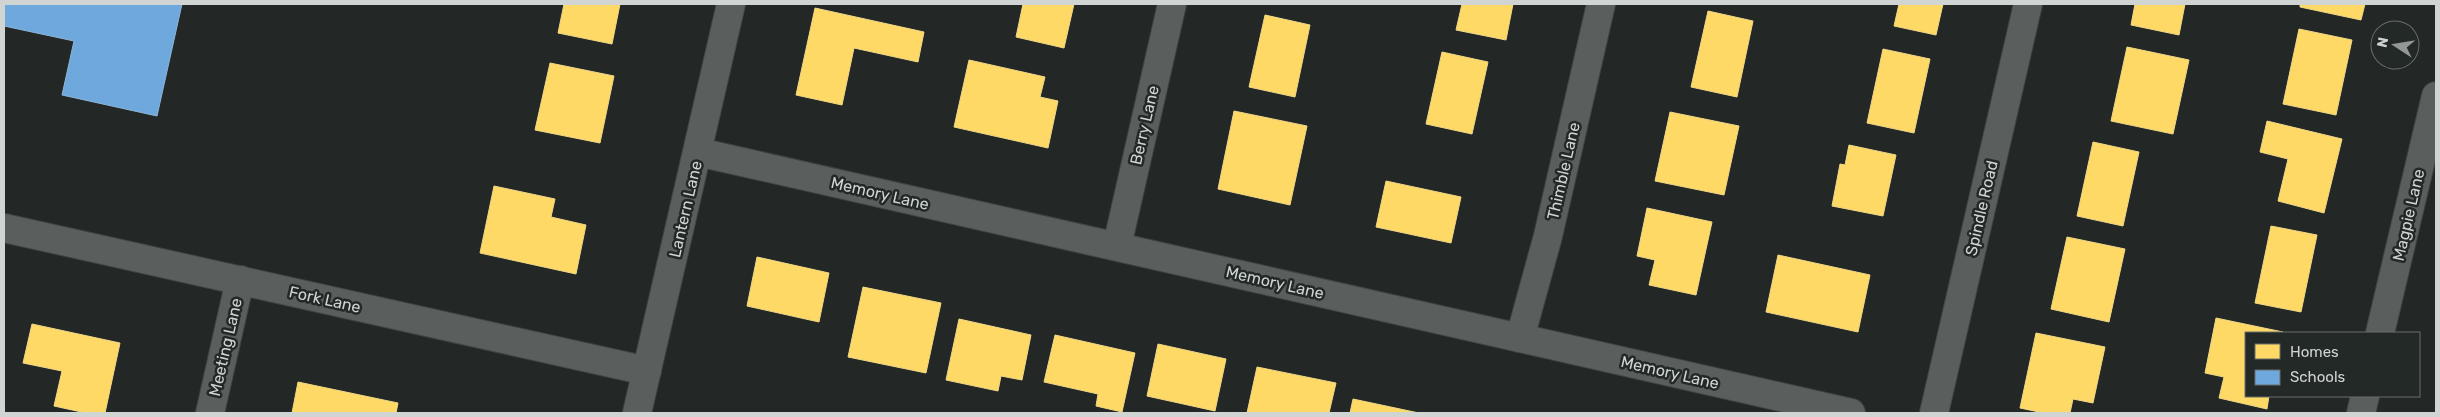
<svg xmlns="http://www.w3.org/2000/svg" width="2440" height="417" viewBox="0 0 2440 417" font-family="Rubik,sans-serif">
<rect width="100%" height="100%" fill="#232826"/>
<!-- homes -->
<g fill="#ffd966" stroke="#f1d887">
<polygon points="564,4 620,4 612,44 558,33"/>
<polygon points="1023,4 1074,4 1064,48 1016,37"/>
<polygon points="1462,4 1513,4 1506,40 1456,30"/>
<polygon points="1899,4 1943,4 1936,35 1894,26"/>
<polygon points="2135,4 2185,4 2179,35 2131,25"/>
<polygon points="2300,4 2365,4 2361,20 2300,7"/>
<polygon points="815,8 924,32 918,62 854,48 842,105 796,95"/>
<polygon points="1708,11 1753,21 1737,97 1691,87"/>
<polygon points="1265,15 1310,25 1295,97 1249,87"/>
<polygon points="2299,29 2352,40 2336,115 2283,104"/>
<polygon points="2127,47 2189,60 2173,134 2111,121"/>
<polygon points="1883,49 1930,59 1914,133 1867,123"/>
<polygon points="1442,52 1488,62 1472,134 1426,124"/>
<polygon points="969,60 1045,77 1040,97 1058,101 1048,148 954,127"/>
<polygon points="550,63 614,76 600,143 535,130"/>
<polygon points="1234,111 1307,126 1290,205 1218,189"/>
<polygon points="1670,112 1739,126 1724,195 1655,181"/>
<polygon points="2267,121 2342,139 2324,213 2278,201 2288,159 2260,152"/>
<polygon points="2093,142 2139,152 2123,226 2077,216"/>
<polygon points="1849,145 1896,155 1883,216 1832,206 1840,164 1845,165"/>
<polygon points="1386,181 1461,197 1451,243 1376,227"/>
<polygon points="494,186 555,199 551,217 586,225 576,274 480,253"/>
<polygon points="1647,208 1712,222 1696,295 1649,285 1655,260 1637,256"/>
<polygon points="2271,226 2317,235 2301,312 2255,303"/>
<polygon points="2067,237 2125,249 2109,322 2051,309"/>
<polygon points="1778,255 1870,275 1858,332 1766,312"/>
<polygon points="757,257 829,273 819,322 747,306"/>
<polygon points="863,287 941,303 926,373 848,357"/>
<polygon points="2216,318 2283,332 2246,333 2246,396 2269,396 2267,409 2219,398 2224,377 2205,373"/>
<polygon points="959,319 1031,335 1022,380 1001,376 998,391 946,380"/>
<polygon points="32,324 120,343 105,413 86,413 54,406 62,371 23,363"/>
<polygon points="2036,333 2105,347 2093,403 2073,399 2070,413 2044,413 2020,408"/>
<polygon points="1055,335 1135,353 1122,412 1096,406 1098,394 1044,382"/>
<polygon points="1158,344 1226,359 1215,411 1147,396"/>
<polygon points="1257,367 1336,383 1329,413 1247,413"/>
<polygon points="298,382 398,403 396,413 292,413"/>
<polygon points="1353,399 1419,413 1350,413"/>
</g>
<!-- schools -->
<polygon fill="#6fa8dc" stroke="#8cb6d9" points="4,4 182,4 157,116 62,95 74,41 4,26"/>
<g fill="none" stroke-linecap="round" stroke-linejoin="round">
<defs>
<g id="minor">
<polyline points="698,152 1851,413"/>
<polyline points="4,228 647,371"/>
<polyline points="1117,246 1172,4"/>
<polyline points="2380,333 2436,96"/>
<polyline points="1520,338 1548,236 1601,4"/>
<polyline points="210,413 240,280"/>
<polyline points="637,413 731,4"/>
<polyline points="1934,413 2028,4"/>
<polyline points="2361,413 2365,396"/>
</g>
</defs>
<!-- minor casing -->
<use href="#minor" stroke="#404442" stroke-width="30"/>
<!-- minor -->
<use href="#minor" stroke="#5a5e5c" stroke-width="28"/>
</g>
<g text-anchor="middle" stroke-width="5" stroke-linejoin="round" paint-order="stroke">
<!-- street labels -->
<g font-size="16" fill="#d0d5d3" stroke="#222927">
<text transform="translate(1144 125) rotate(-77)" y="6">Berry Lane</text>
<text transform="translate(1563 171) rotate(-77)" y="6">Thimble Lane</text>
<text transform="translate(880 193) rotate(13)" y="6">Memory Lane</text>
<text transform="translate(1981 208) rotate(-77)" y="6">Spindle Road</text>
<text transform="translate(685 209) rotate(-77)" y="6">Lantern Lane</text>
<text transform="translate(2408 215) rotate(-77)" y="6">Magpie Lane</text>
<text transform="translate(1275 282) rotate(13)" y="6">Memory Lane</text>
<text transform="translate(325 299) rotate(13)" y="6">Fork Lane</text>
<text transform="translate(225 347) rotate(-77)" y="6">Meeting Lane</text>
<text transform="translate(1670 372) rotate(13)" y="6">Memory Lane</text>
</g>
</g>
<!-- border -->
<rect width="2440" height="417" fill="none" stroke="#d0d5d3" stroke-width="10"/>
<!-- legend -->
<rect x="2245" y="332" width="175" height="65" fill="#222927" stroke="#686e6c"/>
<rect x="2255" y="344" width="25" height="15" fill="#ffd966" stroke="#686e6c"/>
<text x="2290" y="357" font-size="15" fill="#d0d5d3">Homes</text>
<rect x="2255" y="370" width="25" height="15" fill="#6fa8dc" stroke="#686e6c"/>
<text x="2290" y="382" font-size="15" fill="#d0d5d3">Schools</text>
<!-- north arrow -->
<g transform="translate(2395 45) rotate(282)"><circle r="24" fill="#222927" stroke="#686e6c"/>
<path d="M0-4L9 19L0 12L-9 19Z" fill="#939896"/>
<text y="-8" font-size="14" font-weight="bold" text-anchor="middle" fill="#d0d5d3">N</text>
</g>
</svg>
